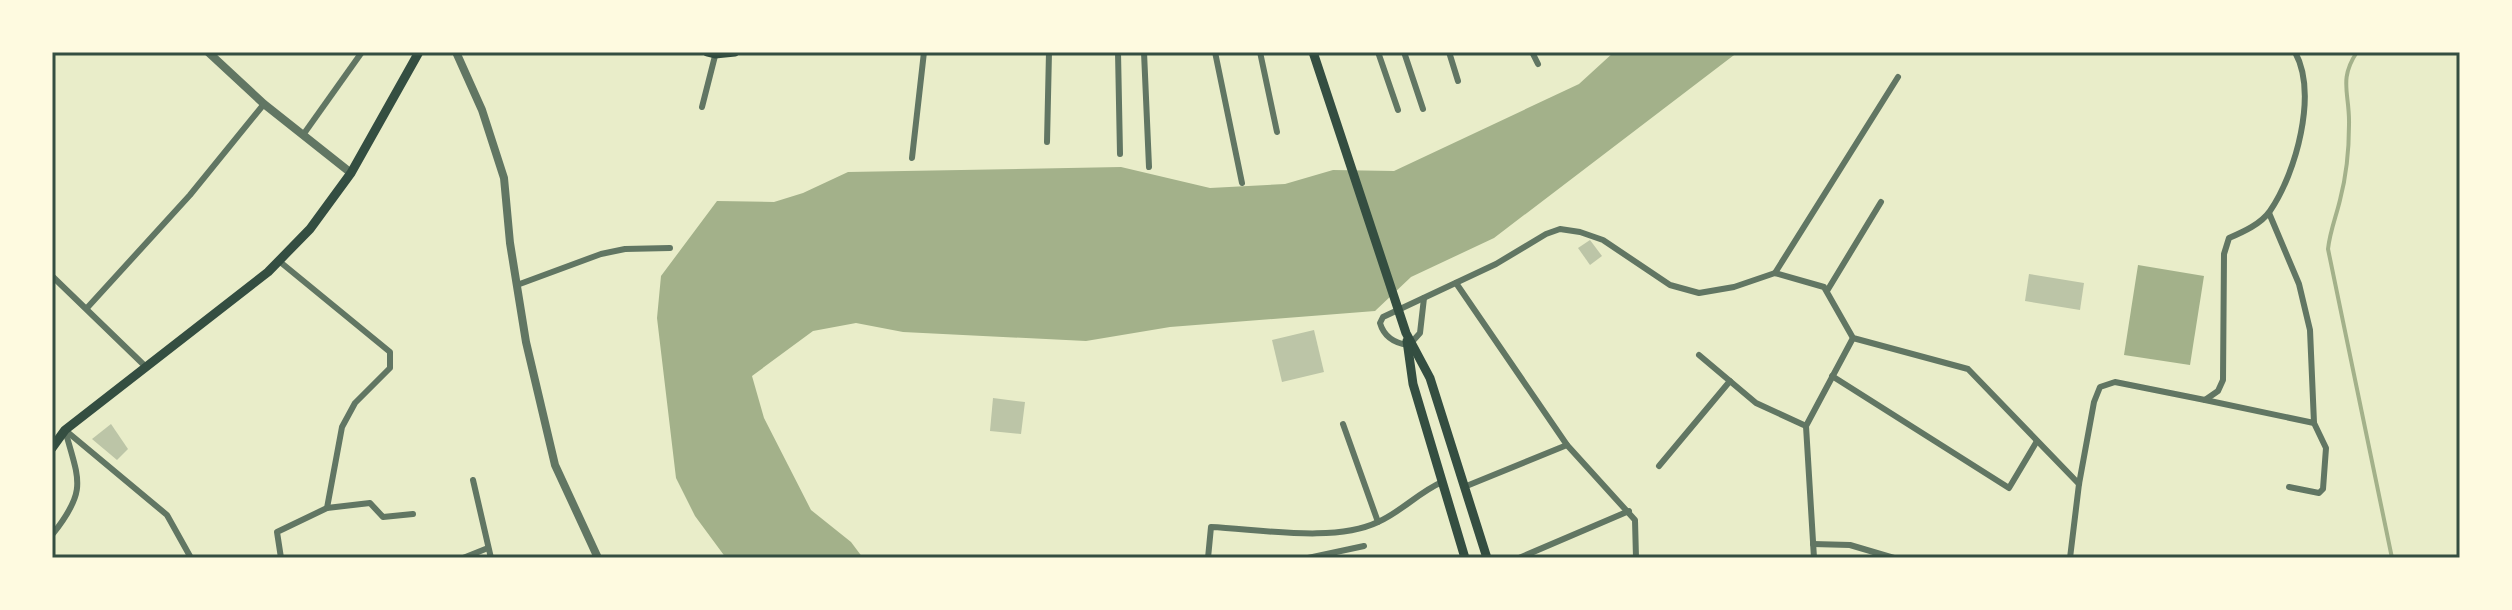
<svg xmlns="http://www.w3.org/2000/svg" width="2512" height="610" viewBox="0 0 2512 610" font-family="Quicksand,sans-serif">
<rect width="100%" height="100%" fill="#e9edc9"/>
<!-- water -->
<g fill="#a3b18a">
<polygon points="1614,52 1738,52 1494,238 1411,277 1375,311 1170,327 1086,341 903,332 856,323 813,331 752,376 764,418 811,510 851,542 863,558 726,558 695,516 676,478 657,318 661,276 717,201 774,202 803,193 848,172 1121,167 1210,188 1285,184 1333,170 1394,171 1579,84"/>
<polygon points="2138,265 2204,276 2190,365 2124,355"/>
</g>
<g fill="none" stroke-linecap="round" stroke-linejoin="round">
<!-- stream -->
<path stroke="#a3b18a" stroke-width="4" d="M2357,52C2338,80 2350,94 2349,125C2349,149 2346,177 2340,200C2336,217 2330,231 2328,249L2392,558"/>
</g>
<!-- building -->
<g fill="#bcc5a7">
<polygon points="1590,240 1602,256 1590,265 1578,248"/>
<polygon points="2029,274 2084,283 2080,310 2025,301"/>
<polygon points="1314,330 1324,372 1282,382 1272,340"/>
<polygon points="993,398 1025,402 1021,434 990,431"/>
<polygon points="111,424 128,449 117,460 92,439"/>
</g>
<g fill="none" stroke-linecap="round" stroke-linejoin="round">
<!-- minor -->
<g stroke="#617663" stroke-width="6">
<polyline points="1118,52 1120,154"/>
<polyline points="1144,52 1149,167"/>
<polyline points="1215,52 1242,183"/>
<polyline points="1260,52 1277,132"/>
<polyline points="1378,52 1398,110"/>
<polyline points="1404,52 1423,109"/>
<polyline points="1449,52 1458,81"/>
<polyline points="1532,52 1538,64"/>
<polyline points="2460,52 2460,53"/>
<polyline points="702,107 716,52"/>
<polyline points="303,135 362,52"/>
<polyline points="1047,142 1049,52"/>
<polyline points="912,158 924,52"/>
<polyline points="279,261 390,352 390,368 355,403 342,427 327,508 277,532 281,558"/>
<polyline points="1775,273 1898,77"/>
<polyline points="52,276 145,366"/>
<polyline points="1456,283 1567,445 1635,520 1636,558"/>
<polyline points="517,285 601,254 625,249 670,248"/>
<polyline points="1827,291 1881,202"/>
<polyline points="87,308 190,195 264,104"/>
<polyline points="1411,343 1420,333 1424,298"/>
<path d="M1408,345C1394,343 1384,337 1380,323L1383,317L1496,264L1546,234L1560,229L1580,232L1603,240L1670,285L1699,293L1734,287L1775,273L1824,287L1853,338L1968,369L2079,484"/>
<polyline points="1699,355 1756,403 1806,426"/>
<polyline points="1832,376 2009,488 2037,441"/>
<polyline points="2205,400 2314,423 2310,330 2299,284 2269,213"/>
<polyline points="1343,424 1378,522"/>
<polyline points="65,430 167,515 191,558"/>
<polyline points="1659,466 1730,381"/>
<polyline points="473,480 491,558"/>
<polyline points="1464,487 1567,445"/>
<polyline points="2289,487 2319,493 2323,489 2326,448 2314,423"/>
<polyline points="327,508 370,503 383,517 413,514"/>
<path d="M52,535C88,490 79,481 65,430"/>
<polyline points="1813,544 1850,545 1894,558"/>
<polyline points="463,558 488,548"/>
<path d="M1208,558L1211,527C1259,529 1334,543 1378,522C1401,512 1419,492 1442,482"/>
<polyline points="1308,558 1364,546"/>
<polyline points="1519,558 1629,511"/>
<polyline points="1814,558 1806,426 1853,338"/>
<path d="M2070,558L2079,484L2094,402L2100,387L2115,382L2205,400L2218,391L2223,380L2224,254L2229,238C2243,232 2261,224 2270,211C2296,173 2318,94 2295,52"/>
</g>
<!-- tertiary -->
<g stroke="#617663" stroke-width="8">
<polyline points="208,52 264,104 351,173"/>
<polyline points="456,52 482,110 504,178 510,243 526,342 555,465 598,558"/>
</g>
<!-- secondary -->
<g stroke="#344e41" stroke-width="9">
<polyline points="707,52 715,54 735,52"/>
<polyline points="1313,52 1406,333 1430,378 1487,558"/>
<polyline points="1407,341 1413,384 1465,558"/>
<polyline points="52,448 65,430 268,272 310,229 351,173 419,52"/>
</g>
</g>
<!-- border -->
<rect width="2512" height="610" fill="none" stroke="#fefae0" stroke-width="108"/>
<rect x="54" y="54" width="2404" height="502" fill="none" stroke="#344e41" stroke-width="3"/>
</svg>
